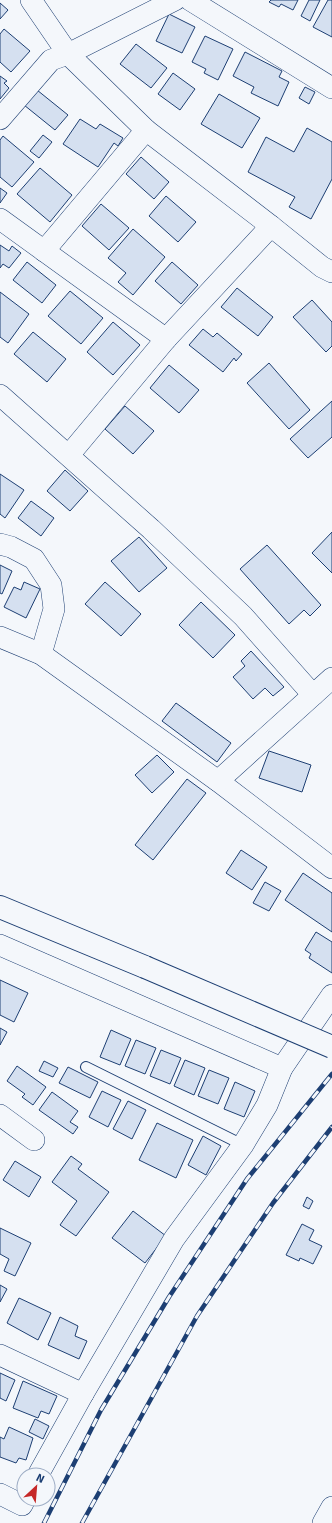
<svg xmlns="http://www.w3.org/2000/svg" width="332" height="1523" viewBox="0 0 332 1523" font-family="Signika,sans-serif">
<rect width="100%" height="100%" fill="#f4f7fb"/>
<!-- building -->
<g fill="#d5e0f0" stroke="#1d3f73">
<polygon points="271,0 298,0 293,10 281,4 279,7 269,2"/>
<polygon points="309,0 320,0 310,21 301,16"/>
<polygon points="328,0 332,0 332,37 313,27"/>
<polygon points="0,3 8,10 0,19"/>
<polygon points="169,14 195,27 182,53 156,41"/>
<polygon points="4,29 30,51 11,72 0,62 0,34"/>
<polygon points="205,36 233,49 218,80 204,73 206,69 192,62"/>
<polygon points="136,44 167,68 151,88 120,64"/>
<polygon points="245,52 282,71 279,77 289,82 278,106 251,93 254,87 233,76"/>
<polygon points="173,73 195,89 180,110 158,94"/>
<polygon points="0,76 7,81 4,83 9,88 0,99"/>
<polygon points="305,87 315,92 309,104 299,98"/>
<polygon points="37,90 68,115 55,130 24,105"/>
<polygon points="219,94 260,118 242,148 201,124"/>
<polygon points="80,119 96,129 100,124 123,138 118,146 114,143 98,167 63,144"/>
<polygon points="307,128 332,142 332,179 311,219 289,207 295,197 248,172 266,137 294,152"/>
<polygon points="43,135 52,142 39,158 30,151"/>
<polygon points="3,136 34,162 12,187 0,177 0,140"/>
<polygon points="141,157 169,182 154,199 126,174"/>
<polygon points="40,168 72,195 50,222 17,194"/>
<polygon points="0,188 7,193 0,203"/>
<polygon points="166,196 196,222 178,242 149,216"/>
<polygon points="101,204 129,228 109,250 82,226"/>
<polygon points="133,229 165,257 133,295 118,282 126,273 108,258"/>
<polygon points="0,245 9,251 12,246 21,253 9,268 3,264 0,268"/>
<polygon points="27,262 56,285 42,303 13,280"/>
<polygon points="172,262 198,285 181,304 155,281"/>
<polygon points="237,288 273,317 258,336 221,307"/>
<polygon points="70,291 103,318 81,344 48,316"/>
<polygon points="0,292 29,314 8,343 0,337"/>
<polygon points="312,300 332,322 332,346 326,352 293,317"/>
<polygon points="113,322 140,345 113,375 87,352"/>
<polygon points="203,329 213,337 217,333 242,354 236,361 234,358 223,372 189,345"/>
<polygon points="33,332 66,359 47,382 14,354"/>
<polygon points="269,363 310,410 289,429 247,383"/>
<polygon points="169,365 199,390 179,413 150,388"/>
<polygon points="332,401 332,437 308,458 290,439"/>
<polygon points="125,406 154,431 133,454 105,429"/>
<polygon points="65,470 88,491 70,511 47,491"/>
<polygon points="0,474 24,490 5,518 0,514"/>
<polygon points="31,501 54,518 41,536 18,518"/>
<polygon points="332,532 332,573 312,553"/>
<polygon points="139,537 167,568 139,592 111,561"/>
<polygon points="267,545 321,605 310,616 304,610 289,624 240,569"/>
<polygon points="0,565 12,571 2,594 0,593"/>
<polygon points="24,582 40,589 26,618 4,607 14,587 21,590"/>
<polygon points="105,582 141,614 121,636 85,604"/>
<polygon points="201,602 235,635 213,658 179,625"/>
<polygon points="251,651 284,687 273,696 265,688 253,699 233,677 245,666 241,661"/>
<polygon points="176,703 231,743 217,762 162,721"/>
<polygon points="269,751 311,765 302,792 259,778"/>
<polygon points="157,755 174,772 152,793 135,775"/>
<polygon points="187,779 206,793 153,860 135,845"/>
<polygon points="241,850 267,867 252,890 226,873"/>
<polygon points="303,873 332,893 332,932 285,900"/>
<polygon points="265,882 281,891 269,911 253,903"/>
<polygon points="316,932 332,942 332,973 309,958 311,954 305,950"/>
<polygon points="0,980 28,993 14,1022 0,1015"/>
<polygon points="0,1028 7,1032 0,1045"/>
<polygon points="111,1030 131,1039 120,1065 100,1057"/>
<polygon points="136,1040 156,1048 145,1074 125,1066"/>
<polygon points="161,1050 181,1058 170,1084 150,1076"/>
<polygon points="185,1060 205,1068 194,1095 174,1086"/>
<polygon points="44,1061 58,1068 53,1077 39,1071"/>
<polygon points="17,1066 46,1087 33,1105 22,1097 25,1094 7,1081"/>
<polygon points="68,1067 98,1082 90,1098 59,1083"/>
<polygon points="209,1070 229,1078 218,1104 198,1096"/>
<polygon points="235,1082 255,1091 244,1117 224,1109"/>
<polygon points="102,1091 121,1100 108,1127 89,1117"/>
<polygon points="52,1092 78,1111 70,1122 78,1127 73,1134 39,1110"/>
<polygon points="128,1101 146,1110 132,1139 113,1129"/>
<polygon points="157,1123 193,1140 176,1178 139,1160"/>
<polygon points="203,1136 221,1146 206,1175 188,1165"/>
<polygon points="71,1156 82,1164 78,1169 109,1192 76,1236 60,1225 77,1201 52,1182"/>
<polygon points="15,1161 41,1177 29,1197 3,1180"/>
<polygon points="307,1197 313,1201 309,1209 303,1206"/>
<polygon points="133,1211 166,1236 145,1263 112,1238"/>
<polygon points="302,1224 314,1230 309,1240 322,1246 313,1264 300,1258 299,1261 286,1255"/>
<polygon points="0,1228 31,1243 15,1276 4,1271 9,1259 0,1254"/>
<polygon points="0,1285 7,1289 0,1302"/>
<polygon points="19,1298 51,1313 38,1340 7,1323"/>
<polygon points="60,1317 78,1326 75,1336 87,1341 79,1359 48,1345"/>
<polygon points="0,1373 15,1380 6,1401 0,1398"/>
<polygon points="23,1381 57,1396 49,1414 41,1411 38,1418 13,1408"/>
<polygon points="35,1419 49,1426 43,1439 29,1432"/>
<polygon points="9,1427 33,1438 26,1460 19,1458 16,1463 0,1457 0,1437 4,1439"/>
</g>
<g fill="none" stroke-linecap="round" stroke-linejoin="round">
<defs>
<polyline id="service" points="86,1067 243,1145"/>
<g id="minor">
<polyline points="31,0 68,54 146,130 271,226 322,267 332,272"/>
<polyline points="190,0 332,88"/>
<polyline points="0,119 51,60 68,54 175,0"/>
<polyline points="0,219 166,339"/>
<polyline points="44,251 146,130"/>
<polyline points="0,395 151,529 243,616 313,695"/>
<polyline points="69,455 166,339 271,226"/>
<polyline points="0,544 11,547 34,559 51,585 54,609 41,654"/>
<polyline points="0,637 41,654 218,781 332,868"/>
<polyline points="218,781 332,678"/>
<polyline points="0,945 282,1068"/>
<polyline points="0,1115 34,1140"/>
<polyline points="0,1355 83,1394 38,1475"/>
<polyline points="83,1394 174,1239 243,1145 267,1105 282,1068 332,995"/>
<polyline points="0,1494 22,1505 25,1499"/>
<polyline points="323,1523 332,1507"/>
</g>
<polyline id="tertiary" points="0,907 145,967"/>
</defs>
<!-- service casing -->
<use href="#service" stroke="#1d3f73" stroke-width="12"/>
<!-- minor casing -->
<use href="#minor" stroke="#1d3f73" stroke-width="22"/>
<!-- tertiary casing -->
<use href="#tertiary" stroke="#1d3f73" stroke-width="24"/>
<!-- service -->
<use href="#service" stroke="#f4f7fb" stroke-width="10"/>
<!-- minor -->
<use href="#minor" stroke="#f4f7fb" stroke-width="21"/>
<!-- tertiary -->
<use href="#tertiary" stroke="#f4f7fb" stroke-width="22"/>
<defs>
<g id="rail">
<polyline points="44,1523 101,1410 169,1297 247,1179 332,1074"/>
<polyline points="82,1523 197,1316 273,1203 332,1127"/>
</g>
</defs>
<!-- rail casing -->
<use href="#rail" stroke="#1d3f73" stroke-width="4.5"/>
<!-- rail -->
<use href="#rail" stroke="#f4f7fb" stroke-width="3" stroke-dasharray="9" stroke-linecap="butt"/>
<defs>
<polyline id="tertiary-bridge" points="145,967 332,1047"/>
</defs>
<!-- tertiary-bridge casing -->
<use href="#tertiary-bridge" stroke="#1d3f73" stroke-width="24" stroke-linecap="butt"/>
<!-- tertiary-bridge -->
<use href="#tertiary-bridge" stroke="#f4f7fb" stroke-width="22"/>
</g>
<!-- north arrow -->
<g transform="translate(36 1487) rotate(26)"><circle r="19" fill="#f4f7fb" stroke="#9eadc5"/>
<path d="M0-3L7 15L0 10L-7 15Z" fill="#c62828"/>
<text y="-6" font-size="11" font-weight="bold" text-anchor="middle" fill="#1d3f73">N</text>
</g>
</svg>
